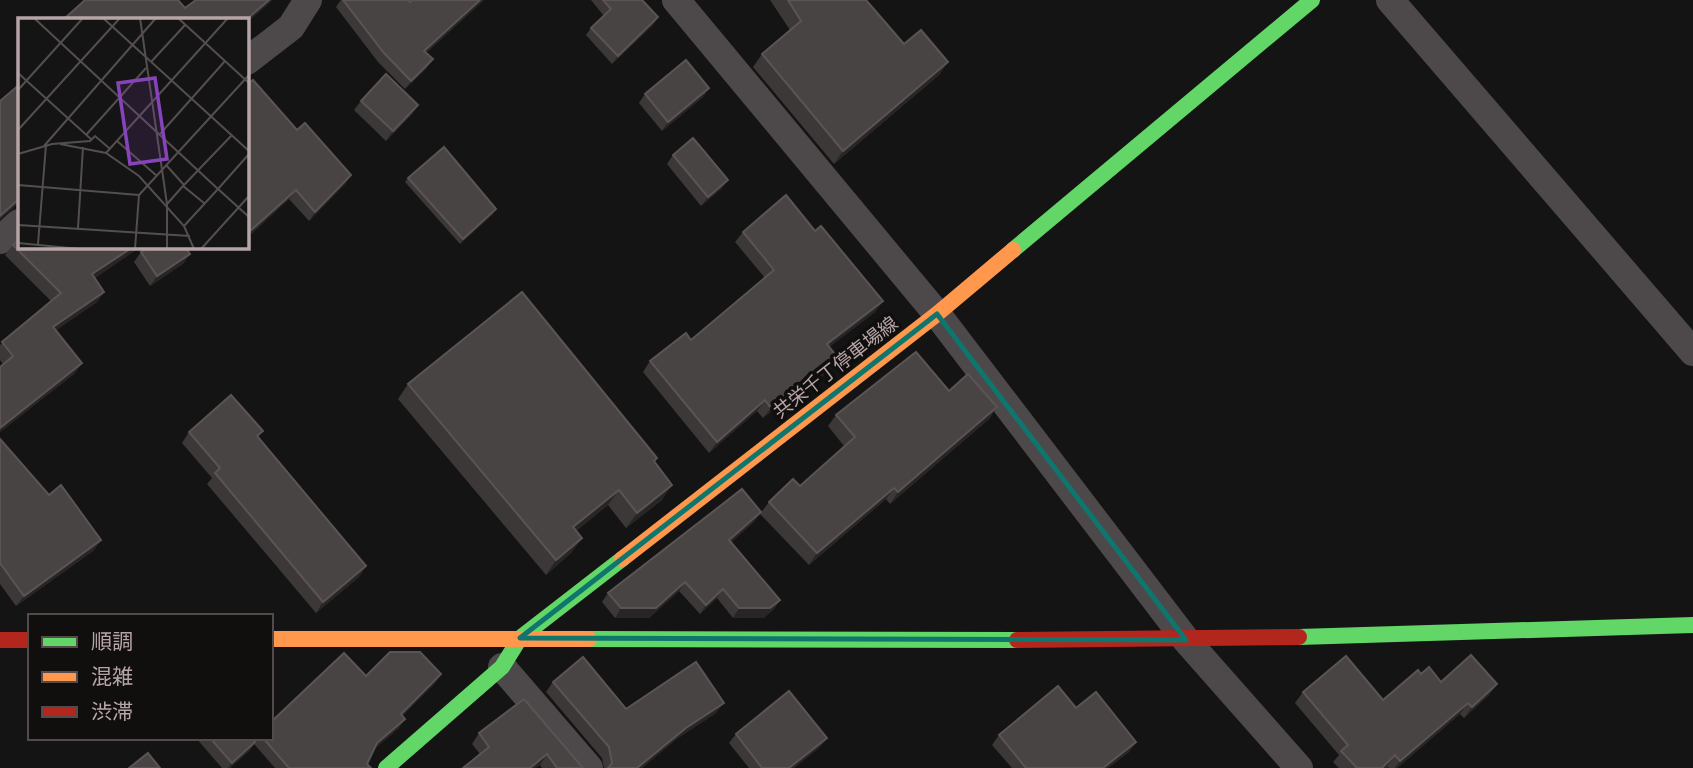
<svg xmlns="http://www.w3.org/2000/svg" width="1693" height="768" viewBox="0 0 1693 768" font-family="'Exo 2','Noto Sans JP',sans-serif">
<rect width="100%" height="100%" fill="#141414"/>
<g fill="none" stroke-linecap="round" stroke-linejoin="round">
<!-- street -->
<g stroke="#4d4849" stroke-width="28">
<polyline points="676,0 937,314 1186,640 1299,768"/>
<polyline points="1390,0 1693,352"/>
<polyline points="247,61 291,27 308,0"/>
<polyline points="0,240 19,223"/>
<polyline points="502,667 589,768"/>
</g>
<!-- fast -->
<g stroke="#63d668" stroke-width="16">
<polyline points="1013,250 1312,0"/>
<polyline points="1299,637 1693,625"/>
<polyline points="589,639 1017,640"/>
<polyline points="386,768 502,667 520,638 622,559"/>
</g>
<!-- slow -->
<g stroke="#ff974d" stroke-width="16">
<polyline points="622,559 937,314 1013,250"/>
<polyline points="271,639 589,639"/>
</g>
<!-- jam -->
<g stroke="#b3261e" stroke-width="16">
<polyline points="0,640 30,640"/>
<polyline points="1017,640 1299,637"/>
</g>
</g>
<!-- wall -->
<g fill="#3c3838">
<polygon points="341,0 409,0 410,2 484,0 426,53 427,68 405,89 378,62 336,7"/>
<polygon points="591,0 642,0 658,17 653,25 612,64 586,35 591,28 604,16"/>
<polygon points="770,0 866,0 904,44 948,62 939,75 834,164 753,67 762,54 790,30"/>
<polygon points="247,85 297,130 351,175 345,184 309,221 289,199 247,238"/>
<polygon points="709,88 703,97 662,131 639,103 645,94"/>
<polygon points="361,101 418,105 412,114 386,141 354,110"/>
<polygon points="673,155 728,180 721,189 701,206 667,164"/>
<polygon points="408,178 493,214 460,244 405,182"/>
<polygon points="743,232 875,312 829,347 831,369 800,393 797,390 763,418 757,411 709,453 643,372 650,361 691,340 765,278 735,242"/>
<polygon points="13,245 19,247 140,247 95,278 104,292 97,302 56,330 82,363 74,374 0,432 0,367 3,364 0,360 0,345 51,301 5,255"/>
<polygon points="141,252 184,263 150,286 134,262"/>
<polygon points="408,384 657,458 654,462 662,500 626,528 608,505 576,531 582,538 571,553 546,575 398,399"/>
<polygon points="949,391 997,407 989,419 890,504 886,499 809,565 760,514 769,502 800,486 844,446 828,426 836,415"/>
<polygon points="189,432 258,437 366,566 359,577 316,613 207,484 212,478 182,443"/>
<polygon points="0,439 49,495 101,540 93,551 16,606 0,584"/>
<polygon points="755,521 731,542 780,600 774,609 764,618 733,618 717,598 700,614 679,591 649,618 615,618 602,602 608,593"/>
<polygon points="441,674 435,683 402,716 399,728 374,749 367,764 371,768 275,768 254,744 249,751 230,768 222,768 196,738 252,738 254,741 256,738 271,738 366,676"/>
<polygon points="1421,674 1441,682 1497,684 1489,695 1464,718 1460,714 1397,768 1389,768 1388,767 1386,768 1339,768 1333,762 1339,755 1295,703 1303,692 1383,700"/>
<polygon points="553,682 626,709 716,713 678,738 642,768 604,768 602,758 546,692"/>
<polygon points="524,699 583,768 542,768 540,765 480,754 472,744 479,733"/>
<polygon points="1076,708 1136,742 1129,752 1108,768 1012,768 992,745 999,735"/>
<polygon points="736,734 820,747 794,768 749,768 729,743"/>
</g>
<!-- shaded-wall -->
<g fill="#272525">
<polygon points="269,0 273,0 247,23 247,19"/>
<polygon points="480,0 484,0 418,60 424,51"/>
<polygon points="658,17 653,25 612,64 618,56"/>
<polygon points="433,59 427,68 405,89 411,81"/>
<polygon points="948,62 939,75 834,164 843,151"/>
<polygon points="709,88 703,97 662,131 668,122"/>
<polygon points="418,105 412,114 386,141 393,131"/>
<polygon points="351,175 345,184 309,221 315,212"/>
<polygon points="728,180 721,189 701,206 708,197"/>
<polygon points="296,190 289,199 247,238 248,233"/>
<polygon points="19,199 19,203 0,220 0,216"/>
<polygon points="496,209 493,214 460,244 463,239"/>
<polygon points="133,247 140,247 85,285 92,274"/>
<polygon points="190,254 184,263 150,286 157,276"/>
<polygon points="104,292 97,302 45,338 53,327"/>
<polygon points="883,301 875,312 819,355 827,344"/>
<polygon points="838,358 831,369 800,393 807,382"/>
<polygon points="82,363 74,374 0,432 0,428"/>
<polygon points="805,379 797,390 763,418 771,408"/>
<polygon points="765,400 757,411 709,453 717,442"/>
<polygon points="997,407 989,419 890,504 898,492"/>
<polygon points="672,485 662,500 626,528 637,513"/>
<polygon points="894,488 886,499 809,565 817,553"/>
<polygon points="619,490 608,505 562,542 573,527"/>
<polygon points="761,512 755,521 723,550 729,540"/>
<polygon points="582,538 571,553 546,575 556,560"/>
<polygon points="101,540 93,551 16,606 24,596"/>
<polygon points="366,566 359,577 316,613 323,602"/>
<polygon points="685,582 679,591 649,618 615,618 621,608"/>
<polygon points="723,589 717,598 700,614 706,605"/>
<polygon points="780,600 774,609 764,618 733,618 739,608"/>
<polygon points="441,674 435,683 394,723 401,714"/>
<polygon points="1497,684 1489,695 1464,718 1472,707"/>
<polygon points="724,703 716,713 678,738 642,768 637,768 686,728"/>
<polygon points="1468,703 1460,714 1397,768 1395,768 1400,761"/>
<polygon points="405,719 399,728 371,752 377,743"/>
<polygon points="827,738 820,747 794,768 789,768"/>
<polygon points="255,742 249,751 230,768 228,768 232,763"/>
<polygon points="1136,742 1129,752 1108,768 1103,768"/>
<polygon points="547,754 540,765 536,768 530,768"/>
<polygon points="1395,755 1386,768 1382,768"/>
</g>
<!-- building -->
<g fill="#494444" stroke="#5b5354" stroke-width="2">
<polygon points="85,0 178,0 185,8 196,0 269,0 247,19 64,19"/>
<polygon points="343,0 409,0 410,2 413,0 480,0 424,51 433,59 411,81 384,53"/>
<polygon points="603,0 642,0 658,17 618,56 591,28 611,9"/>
<polygon points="788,0 866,0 904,44 921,30 948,62 843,151 762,54 801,21"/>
<polygon points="686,60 709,88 668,122 645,94"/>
<polygon points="386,74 418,105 393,131 361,101"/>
<polygon points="253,80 297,130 305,123 351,175 315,212 296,190 248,233 247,231 247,85"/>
<polygon points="19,85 19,199 0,216 0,101"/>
<polygon points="693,138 728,180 708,197 673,155"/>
<polygon points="444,147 496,209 463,239 408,178"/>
<polygon points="786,195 815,231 821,226 883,301 827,344 838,358 807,382 805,379 771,408 765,400 717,442 650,361 686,333 691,340 774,270 743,232"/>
<polygon points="19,240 19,247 133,247 92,274 104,292 53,327 82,363 0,428 0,367 13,356 2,342 61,293 13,245"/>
<polygon points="149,247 185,247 190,254 157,276 141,252"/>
<polygon points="522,292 657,458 654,461 672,485 637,513 619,490 573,527 582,538 556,560 408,384"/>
<polygon points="916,352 949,391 968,374 997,407 898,492 894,488 817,553 769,502 793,479 800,486 855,437 836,415"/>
<polygon points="231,395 263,431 257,436 366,566 323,602 215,473 220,468 189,432"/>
<polygon points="0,439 49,495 61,485 101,540 24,596 0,563"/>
<polygon points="742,489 761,512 729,540 780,600 770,608 739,608 723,589 706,605 685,582 656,608 621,608 608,593"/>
<polygon points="390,652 420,652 441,674 401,714 405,719 377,743 367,764 371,768 289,768 263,738 271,738 271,722 344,653 366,676"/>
<polygon points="1471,655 1497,684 1472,707 1468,703 1400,761 1395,755 1382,768 1357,768 1341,751 1348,745 1303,692 1346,656 1383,700 1418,670 1421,674 1429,667 1441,682"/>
<polygon points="583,657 626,709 696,662 724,703 686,728 637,768 608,768 612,763 609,747 553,682"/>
<polygon points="1058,686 1076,708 1096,692 1136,742 1103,768 1026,768 999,735"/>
<polygon points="789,691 827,738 789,768 762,768 736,734"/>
<polygon points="524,699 583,768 557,768 547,754 530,768 463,768 489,747 479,733"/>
<polygon points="210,738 252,738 255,742 232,763"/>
<polygon points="148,753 160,768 129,768"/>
</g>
<!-- marked area -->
<path fill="none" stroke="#0f766e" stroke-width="5" stroke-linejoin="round" d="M937,314L1186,640L520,638Z"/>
<g text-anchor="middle" stroke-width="7" stroke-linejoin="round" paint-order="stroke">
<!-- street labels -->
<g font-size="19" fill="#b7a4a7" stroke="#100f0e">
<text transform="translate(835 367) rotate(-38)" y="7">共栄千丁停車場線</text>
</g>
</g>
<!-- overview -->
<g transform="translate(18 18)">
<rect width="231" height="231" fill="#141414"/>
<path fill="none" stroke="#554e4f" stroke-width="2" d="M16,0L200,171L231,136M85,0L231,133M122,0L149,186V231M160,0L231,65M133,44L167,7M0,55L74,122M0,72L65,0M0,112L102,0M142,116L207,43M68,117L128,50M99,123L139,158M42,126L88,135L121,158L166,208L176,231M26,128L138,0M88,135L210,0M0,136L34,126L72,123L77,118L91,130M149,148L166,167M0,167L121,177M165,168L214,117M149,186L165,168L186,185M0,207L172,218M166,208L200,171L231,199M60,210L65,129M0,225L62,231M20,226L28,127M117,231L121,177L231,57M183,231L231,178"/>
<path fill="#8744ba" fill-opacity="0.15" stroke="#8744ba" stroke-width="3.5" d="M137,60L149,141L112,146L100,65Z"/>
<rect width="231" height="231" fill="none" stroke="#b7a4a7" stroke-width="3.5"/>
</g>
<!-- legend -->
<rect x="28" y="614" width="245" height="126" fill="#100f0e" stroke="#534b4b" stroke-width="2"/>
<rect x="42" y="637" width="35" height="10" fill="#63d668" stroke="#534b4b" stroke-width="2"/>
<text x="91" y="649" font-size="21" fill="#b7a4a7">順調</text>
<rect x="42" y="672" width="35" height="10" fill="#ff974d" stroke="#534b4b" stroke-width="2"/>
<text x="91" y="684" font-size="21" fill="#b7a4a7">混雑</text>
<rect x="42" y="707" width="35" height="10" fill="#b3261e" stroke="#534b4b" stroke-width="2"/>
<text x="91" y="719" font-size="21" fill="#b7a4a7">渋滞</text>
</svg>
